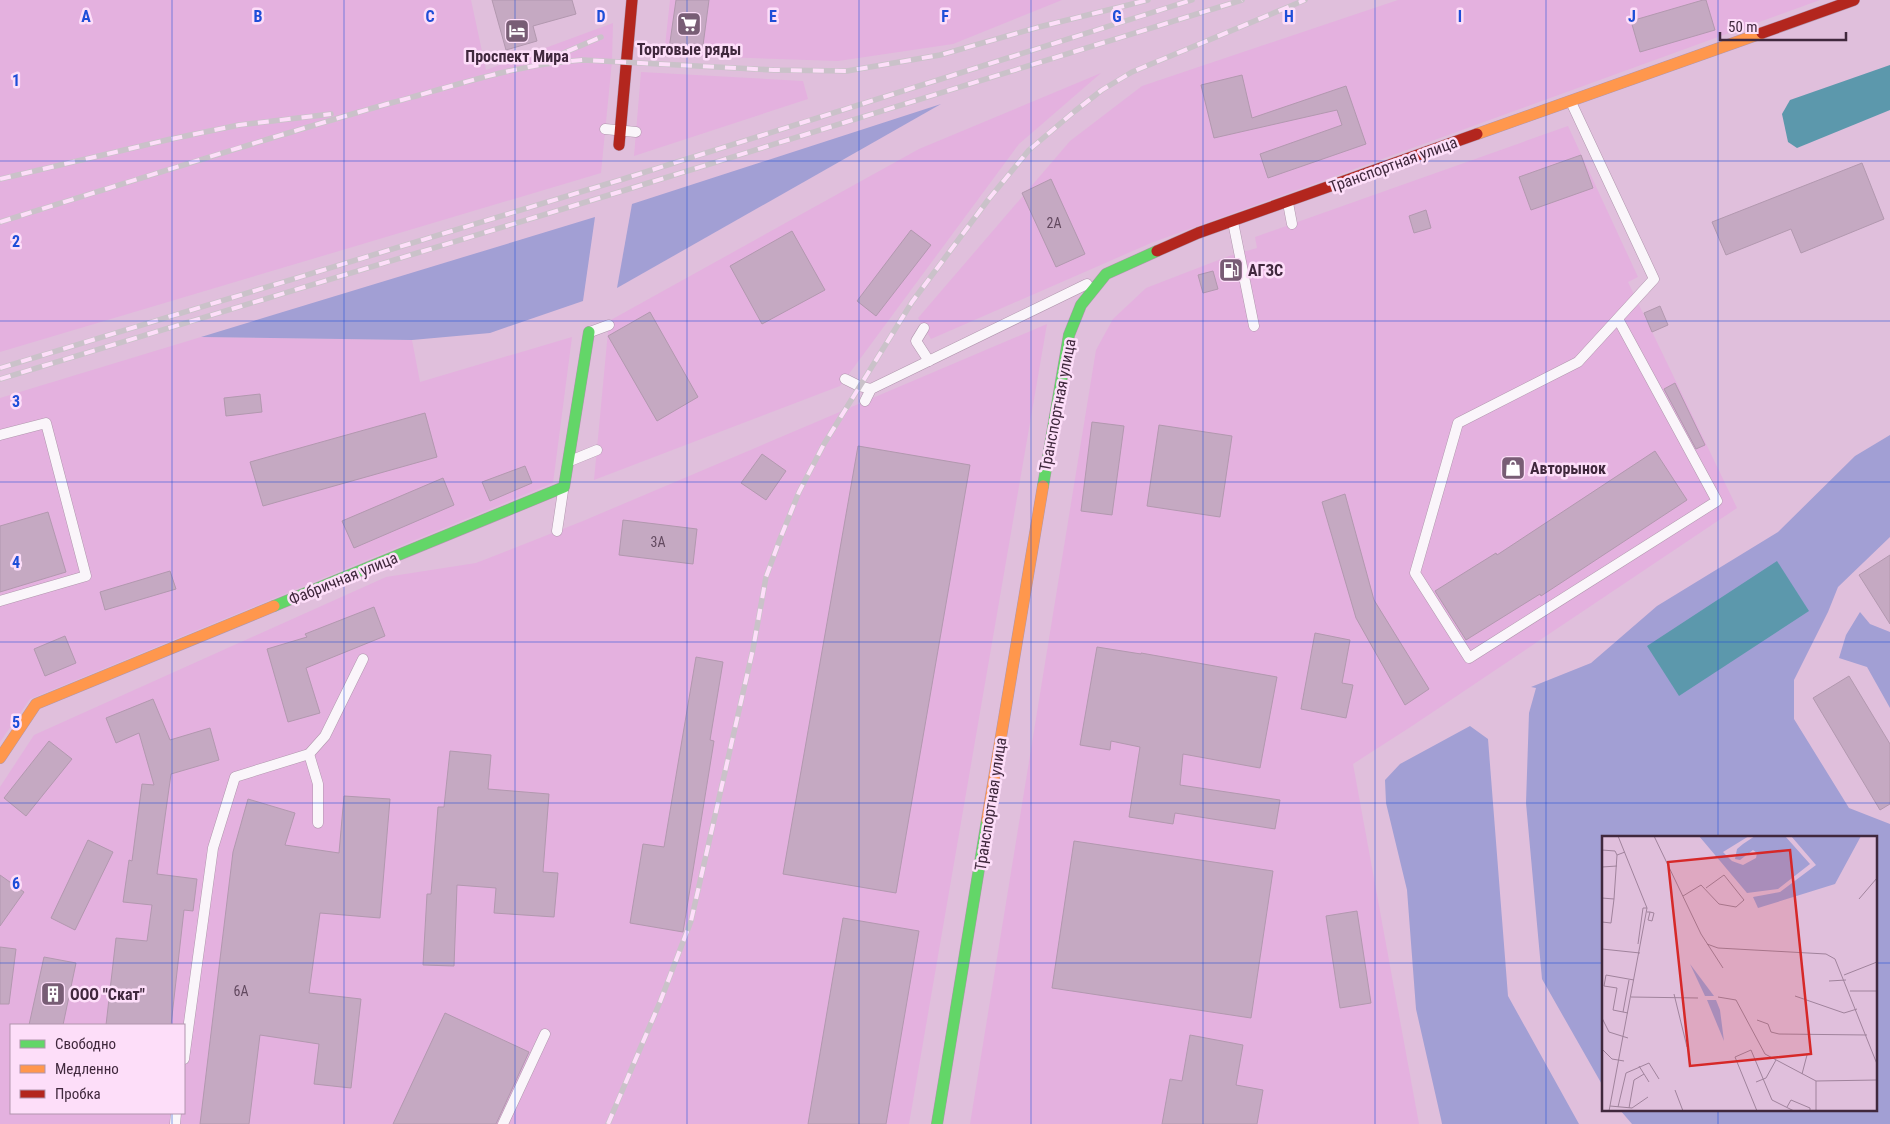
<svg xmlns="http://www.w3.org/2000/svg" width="1890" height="1124" viewBox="0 0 1890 1124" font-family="'Roboto Condensed',sans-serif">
<rect width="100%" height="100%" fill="#e0bfdc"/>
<!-- built -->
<g fill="#e4b1df" fill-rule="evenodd">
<polygon points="0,0 471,0 486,70 613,23 612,61 601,173 0,352"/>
<polygon points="670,0 1062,0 953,44 838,61 664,55"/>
<polygon points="1398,0 1820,0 1151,243 931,339 918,318 1070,141 1142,86"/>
<polygon points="641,72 803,81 808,99 634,156"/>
<polygon points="1101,73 1019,144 840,386 594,480 609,321 919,149"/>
<polygon points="1568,126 1638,277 1628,282 1737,508 1412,726 1353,764 1419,1124 970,1124 1096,350 1113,319 1146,288 1229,256 1257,248 1255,237"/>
<path d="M1047,324L909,1124H0V787L34,735L386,577L476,563L583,521ZM11,1025H184V1113H11Z"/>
<polygon points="201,337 412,340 420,382 572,337 553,483 30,699 0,742 0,398"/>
</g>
<!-- forest -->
<g fill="#a29fd4">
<polygon points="941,104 617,288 632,204"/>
<polygon points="595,217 583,301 490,333 412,340 201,337"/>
<polygon points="1890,435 1890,537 1838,587 1828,612 1794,680 1794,719 1849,808 1890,824 1890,1124 1632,1124 1620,1110 1876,1110 1876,838 1604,838 1604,1088 1542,979 1526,803 1529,713 1536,688 1531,687 1591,663 1657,606 1778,532 1855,456"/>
<polygon points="1860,612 1870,624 1890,632 1890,708 1867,667 1839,658 1846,635"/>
<polygon points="1470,726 1488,739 1508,996 1579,1124 1442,1124 1441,1119 1416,1009 1407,890 1386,803 1385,780 1400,764"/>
</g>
<!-- water -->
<g fill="#5c98ac">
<polygon points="1890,65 1890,110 1797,148 1788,142 1782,114 1790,100"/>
<polygon points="1777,561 1809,611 1679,696 1647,646"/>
</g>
<!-- building -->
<g fill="#c5a9c2" stroke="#b298af">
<polygon points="492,0 572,0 576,14 533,26 537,41 506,50"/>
<polygon points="676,0 709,0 702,53 669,49"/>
<polygon points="1703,0 1706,0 1715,30 1640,52 1631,21"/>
<polygon points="1242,75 1252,118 1346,86 1366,144 1268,178 1260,154 1342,125 1337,110 1214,138 1201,85"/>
<polygon points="1581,155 1593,188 1531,210 1519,177"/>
<polygon points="1862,163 1884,219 1801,253 1791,229 1726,255 1712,222"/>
<polygon points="1051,179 1085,254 1056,267 1022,193"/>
<polygon points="1426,210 1431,228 1414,233 1409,216"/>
<polygon points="911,230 931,245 876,316 857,301"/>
<polygon points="792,231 825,290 762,324 730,266"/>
<polygon points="1213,271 1218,289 1203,293 1198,275"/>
<polygon points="1660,306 1668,325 1652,332 1644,313"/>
<polygon points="650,312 698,397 657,421 608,336"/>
<polygon points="1675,383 1705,445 1696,449 1664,389"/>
<polygon points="260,394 262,412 226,416 224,398"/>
<polygon points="425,413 437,457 263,506 250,462"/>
<polygon points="1092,422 1124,426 1112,515 1081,511"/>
<polygon points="1159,425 1232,436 1220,517 1147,506"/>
<polygon points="858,446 970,465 896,893 783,874"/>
<polygon points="1655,451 1687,500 1541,596 1540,594 1466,640 1435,591 1496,553 1497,555"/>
<polygon points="762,454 786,471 766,500 741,483"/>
<polygon points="525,466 532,483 490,501 482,482"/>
<polygon points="443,478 454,505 354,548 342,521"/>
<polygon points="1345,494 1374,600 1429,689 1405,705 1356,618 1322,502"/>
<polygon points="48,512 66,572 0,592 0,526"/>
<polygon points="623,520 697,529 693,564 619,555"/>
<polygon points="1890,555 1890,624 1859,575"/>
<polygon points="170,571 176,589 105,610 100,592"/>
<polygon points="374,607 385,636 306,668 320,713 288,722 267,649 307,637 305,634"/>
<polygon points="1315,633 1350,640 1342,683 1353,685 1346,718 1301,709"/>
<polygon points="65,636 76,663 45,676 34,649"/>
<polygon points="1097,647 1141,654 1141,653 1277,677 1260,768 1183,754 1180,785 1280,800 1275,829 1175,813 1173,824 1129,817 1140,747 1111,741 1110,750 1080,745"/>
<polygon points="696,657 723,662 710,740 714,741 683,932 630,923 643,844 664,847"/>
<polygon points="1849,676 1890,744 1890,804 1880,810 1813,698"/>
<polygon points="153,699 170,740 210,728 219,760 171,774 157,874 197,879 193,911 184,910 171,1025 106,1025 116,938 147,941 152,905 123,902 129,860 132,861 142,784 154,785 139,733 116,743 106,718"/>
<polygon points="49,741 72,759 26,816 4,798"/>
<polygon points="450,751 491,755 488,789 549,794 543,872 558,873 554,917 494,913 496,888 457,885 454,966 423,965 427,894 431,894 438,807 444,807"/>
<polygon points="344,796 390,799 380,918 320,913 309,993 361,999 351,1088 314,1084 319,1044 260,1035 249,1124 200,1124 233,852 248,799 295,813 285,845 339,853"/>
<polygon points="88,840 113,852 75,930 51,918"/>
<polygon points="1074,841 1273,871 1251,1018 1052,988"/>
<polygon points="0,875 24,892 0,926"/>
<polygon points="1357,911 1371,1003 1340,1008 1326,916"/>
<polygon points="843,918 919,931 886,1124 808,1124"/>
<polygon points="0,947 16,949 9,1004 0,1004"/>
<polygon points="44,957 76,963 63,1025 29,1025"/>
<polygon points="445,1013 529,1052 496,1124 393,1124"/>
<polygon points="1190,1035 1243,1045 1236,1085 1263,1090 1257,1124 1162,1124 1170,1079 1182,1081"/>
</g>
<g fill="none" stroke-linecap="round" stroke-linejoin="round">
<defs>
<g id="lane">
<polyline points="1571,102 1654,279 1578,362 1458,423 1415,573 1469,658 1717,501 1618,319"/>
<polyline points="605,129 636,132"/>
<polyline points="1288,203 1292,224"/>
<polyline points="1233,222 1254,326"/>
<polyline points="924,328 916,341 929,361"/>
<polyline points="590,332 609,325"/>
<polyline points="845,379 859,386 871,389"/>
<polyline points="865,401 871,389 1087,284"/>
<polyline points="0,435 46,423 86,576 0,601"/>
<polyline points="570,461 597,450"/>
<polyline points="557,531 563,491"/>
<polyline points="309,754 318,784 318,823"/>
<polyline points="184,1059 213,848 235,777 309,754 325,736 363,659"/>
<polyline points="175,1124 176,1113"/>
<polyline points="503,1124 545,1034"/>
</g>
<g id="fast">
<polyline points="1043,486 1069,335 1081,305 1106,274 1157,251"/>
<polyline points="274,606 564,487 589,332"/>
<polyline points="937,1124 987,820"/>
</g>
<g id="slow">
<polyline points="1477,134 1762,33"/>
<polyline points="0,758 36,704 274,606"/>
<polyline points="987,820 1043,486"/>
</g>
<g id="jam">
<polyline points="1762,33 1854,0"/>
<polyline points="619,145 632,0"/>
<polyline points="1157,251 1198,233 1477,134"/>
</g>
</defs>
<!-- lane casing -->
<use href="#lane" stroke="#b096ad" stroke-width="11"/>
<!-- fast casing -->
<use href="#fast" stroke="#b096ad" stroke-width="12"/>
<!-- slow casing -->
<use href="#slow" stroke="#b096ad" stroke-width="12"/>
<!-- jam casing -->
<use href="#jam" stroke="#b096ad" stroke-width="12"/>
<!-- lane -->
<use href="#lane" stroke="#faf5fa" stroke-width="10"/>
<!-- fast -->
<use href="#fast" stroke="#63d668" stroke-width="11"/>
<!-- slow -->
<use href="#slow" stroke="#ff974d" stroke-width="11"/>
<!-- jam -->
<use href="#jam" stroke="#b3261e" stroke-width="11"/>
<defs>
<g id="rail">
<polyline points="547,60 601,37"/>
<polyline points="0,179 171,139 239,125 331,114"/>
<path d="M0,222C129,182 257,141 387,104C451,87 516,64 583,60L774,70L847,71L940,55L1039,27L1148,0"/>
<polyline points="0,368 620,180 1192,0"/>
<polyline points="0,379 619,192 1242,0"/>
<polyline points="608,1124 660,1002 691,921 753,649 766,577 780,539 799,492 824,444 912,302 988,200 1029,150 1075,111 1102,90 1132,72 1305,0"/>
</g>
</defs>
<!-- rail casing -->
<use href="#rail" stroke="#cac2c9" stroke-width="5.5"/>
<!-- rail -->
<use href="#rail" stroke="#fddef9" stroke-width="4" stroke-dasharray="11" stroke-linecap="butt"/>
</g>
<!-- grid -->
<path fill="none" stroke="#1d4ed8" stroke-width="1" stroke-opacity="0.55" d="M172,0V1025M344,0V1124M515,0V1124M687,0V1124M859,0V1124M1031,0V1124M1203,0V1124M1375,0V1124M1546,0V1124M1718,0V838M0,161H1890M0,321H1890M0,482H1890M0,642H1890M0,803H1890M0,963H1604M1876,963H1890M1718,1110V1124M172,1113V1124"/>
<!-- icons -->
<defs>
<symbol id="supermarket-square" viewBox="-11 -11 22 22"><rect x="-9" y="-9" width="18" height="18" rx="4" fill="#785d75" stroke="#fddef9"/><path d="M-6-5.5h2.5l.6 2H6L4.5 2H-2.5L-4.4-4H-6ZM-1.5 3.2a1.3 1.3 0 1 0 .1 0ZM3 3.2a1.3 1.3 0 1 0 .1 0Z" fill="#fff"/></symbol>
<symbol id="hotel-square" viewBox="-11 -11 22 22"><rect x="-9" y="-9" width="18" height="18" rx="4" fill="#785d75" stroke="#fddef9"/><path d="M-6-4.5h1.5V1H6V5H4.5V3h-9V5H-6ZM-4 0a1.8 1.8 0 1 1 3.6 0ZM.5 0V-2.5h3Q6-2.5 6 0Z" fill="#fff"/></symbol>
<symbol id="fuel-square" viewBox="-11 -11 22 22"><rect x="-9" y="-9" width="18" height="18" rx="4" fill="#785d75" stroke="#fddef9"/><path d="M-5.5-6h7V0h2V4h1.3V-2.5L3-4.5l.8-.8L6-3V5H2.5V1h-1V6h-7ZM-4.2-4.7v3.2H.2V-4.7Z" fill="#fff"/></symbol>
<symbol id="shop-square" viewBox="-11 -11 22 22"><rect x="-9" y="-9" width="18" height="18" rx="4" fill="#785d75" stroke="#fddef9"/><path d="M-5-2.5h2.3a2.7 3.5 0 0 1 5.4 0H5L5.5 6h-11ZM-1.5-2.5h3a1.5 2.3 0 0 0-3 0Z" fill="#fff"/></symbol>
<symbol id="building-square" viewBox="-11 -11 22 22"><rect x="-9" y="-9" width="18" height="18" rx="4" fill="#785d75" stroke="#fddef9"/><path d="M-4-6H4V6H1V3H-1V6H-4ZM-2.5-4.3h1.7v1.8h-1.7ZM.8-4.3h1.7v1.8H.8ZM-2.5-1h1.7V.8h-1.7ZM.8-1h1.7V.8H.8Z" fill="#fff"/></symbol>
</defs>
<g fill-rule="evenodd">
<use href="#supermarket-square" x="675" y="10" width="28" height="28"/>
<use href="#hotel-square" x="503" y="17" width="28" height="28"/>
<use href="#fuel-square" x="1217" y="256" width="28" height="28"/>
<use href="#shop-square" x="1499" y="454" width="28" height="28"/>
<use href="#building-square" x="39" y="980" width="28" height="28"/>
</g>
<g text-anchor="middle" stroke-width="5" stroke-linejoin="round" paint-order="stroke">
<!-- number labels -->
<g font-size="14" fill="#62495f">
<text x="1054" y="228">2А</text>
<text x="658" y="547">3А</text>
<text x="241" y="996">6А</text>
</g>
<!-- poi labels -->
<g font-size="16" font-weight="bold" fill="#40283d" stroke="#fddef9" text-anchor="start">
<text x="689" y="55" text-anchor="middle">Торговые ряды</text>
<text x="517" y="62" text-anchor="middle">Проспект Мира</text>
<text x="1248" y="276">АГЗС</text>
<text x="1530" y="474">Авторынок</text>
<text x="70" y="1000">ООО "Скат"</text>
</g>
<!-- street labels -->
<g font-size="16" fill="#40283d" stroke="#fddef9">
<text transform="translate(1393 164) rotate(-20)" y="6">Транспортная улица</text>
<text transform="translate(1057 405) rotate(-79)" y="6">Транспортная улица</text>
<text transform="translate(343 578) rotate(-22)" y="6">Фабричная улица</text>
<text transform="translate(990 804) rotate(-81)" y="6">Транспортная улица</text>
</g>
</g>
<!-- overview -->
<g transform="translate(1602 836)">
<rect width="275" height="275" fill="#e0bfdc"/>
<path d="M97,0H147L121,16L130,25L141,29L154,22L155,17L151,14L138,24L133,23L135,13L141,8L153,0H183L208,28L176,53L145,57ZM189,0H259L233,48L156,72L151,61L178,56L214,29ZM88,128L112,160H103ZM105,164H114L118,174L122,205Z" fill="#a29fd4"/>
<path fill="none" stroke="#a0839c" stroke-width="1" d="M52,0L99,98L121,132M0,14L13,15L15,19M0,31L15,30M81,60L99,49L117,68L134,71L142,64L122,39L104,52M0,62L12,63L15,19L23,16M257,63L275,42M45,76H48L52,77L50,85L46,84L48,76M0,86L9,87L12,63M36,108L41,72H45M105,108L116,112L224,118L233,123L275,228M0,113L38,117M242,139L275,126M227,145L244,144M248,155H275M72,158L85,211M193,160L242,177L255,173M29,161L96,162M116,161L134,164L163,218L214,245V275M21,176L27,144M26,177L11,174L15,152L2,150L4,139L32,144M0,182L7,196L26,202M155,184L166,188L169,196L177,198L265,199M0,213L10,223L22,225M37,230L47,246M200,238L205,219M214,245L275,244M154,246L164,242L174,224M73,254L81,275M8,270L30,272L46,261M16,271L24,237L47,227L57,243M185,271L189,264L208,272V275M27,272L32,244L42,238M7,275L45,72L16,0M155,275L133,221L149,214L170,264L192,275"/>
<path fill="#d62828" fill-opacity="0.15" stroke="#d62828" stroke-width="2.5" d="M188,14L209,218L88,230L66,26Z"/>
<rect width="275" height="275" fill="none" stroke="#40283d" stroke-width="2.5"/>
</g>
<g font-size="16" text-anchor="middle" font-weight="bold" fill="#1d4ed8" stroke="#fddef9" stroke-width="5" stroke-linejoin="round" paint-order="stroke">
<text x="86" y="22">A</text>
<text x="258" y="22">B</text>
<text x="430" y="22">C</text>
<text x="601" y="22">D</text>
<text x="773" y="22">E</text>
<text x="945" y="22">F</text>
<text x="1117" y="22">G</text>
<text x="1289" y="22">H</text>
<text x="1460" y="22">I</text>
<text x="1632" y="22">J</text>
<text x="16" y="86">1</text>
<text x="16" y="247">2</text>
<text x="16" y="407">3</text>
<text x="16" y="568">4</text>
<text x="16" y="728">5</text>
<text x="16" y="889">6</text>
</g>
<!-- legend -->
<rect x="10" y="1024" width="175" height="90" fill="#fddef9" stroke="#b195ae"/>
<rect x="20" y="1040" width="25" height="8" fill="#63d668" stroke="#b195ae"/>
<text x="55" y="1049" font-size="15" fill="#40283d">Свободно</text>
<rect x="20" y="1065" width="25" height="8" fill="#ff974d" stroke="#b195ae"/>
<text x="55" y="1074" font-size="15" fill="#40283d">Медленно</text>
<rect x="20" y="1090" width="25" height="8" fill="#b3261e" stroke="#b195ae"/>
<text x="55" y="1099" font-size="15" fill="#40283d">Пробка</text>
<!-- scale -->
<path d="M1720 32v8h126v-8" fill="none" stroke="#40283d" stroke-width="2.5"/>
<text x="1728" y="32" font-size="15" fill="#40283d" stroke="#fddef9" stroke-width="4" paint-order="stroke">50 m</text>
</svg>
